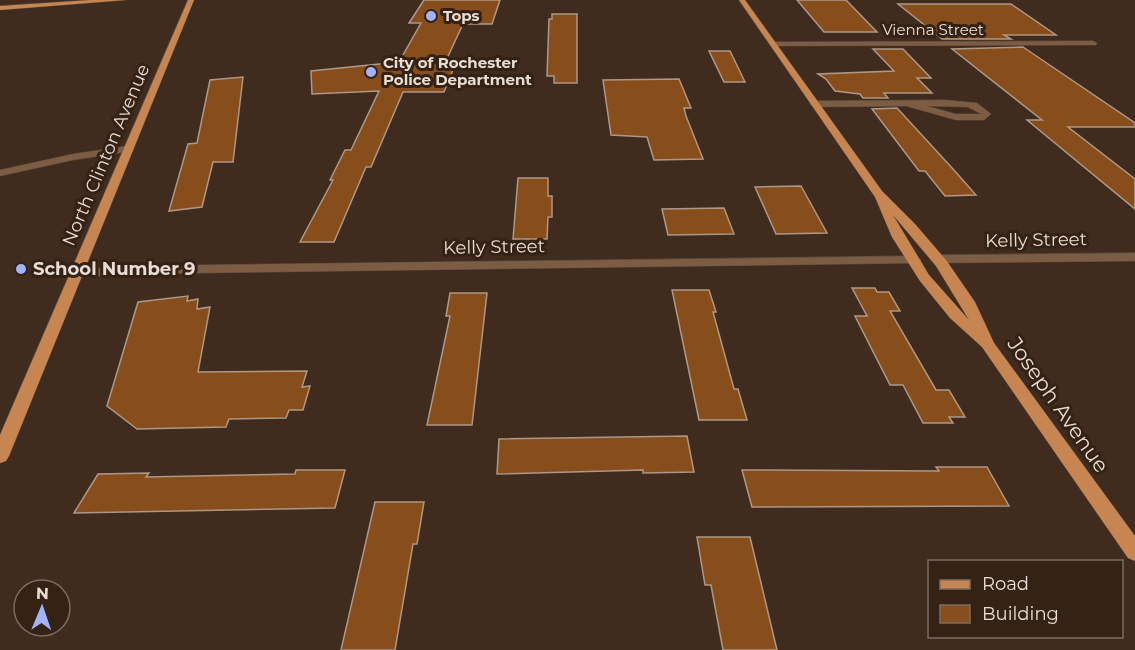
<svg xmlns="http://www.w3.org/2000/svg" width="1135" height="650" viewBox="0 0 1135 650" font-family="Montserrat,sans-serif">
<rect width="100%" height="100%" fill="#3f2c1e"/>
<!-- building -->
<g fill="#874e1c" stroke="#ae9787" stroke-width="1.5">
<polygon points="424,0 500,0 492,24 463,24 444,65 455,65 444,92 403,92 371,167 366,167 334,242 300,242 333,180 330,180 345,150 351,150 379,91 312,94 311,71 399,62 421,23 409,23"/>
<polygon points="797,0 846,0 877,32 824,32"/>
<polygon points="898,4 1011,4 1056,35 1004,35 1011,39 942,39"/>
<polygon points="552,14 577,14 577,83 554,83 554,76 547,76 549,19 552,19"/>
<polygon points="1023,47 1135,123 1135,127 1068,127 1135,179 1135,209 1027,120 1042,120 952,49"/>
<polygon points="873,49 903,49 931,78 917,78 932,93 884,93 888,98 863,98 860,94 835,91 826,79 818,74 894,71"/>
<polygon points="709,51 730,51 745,82 724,82"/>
<polygon points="243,77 233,162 213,162 202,207 169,211 188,144 197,143 210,80"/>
<polygon points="679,79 691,108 684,108 686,116 703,159 654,160 647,137 611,135 603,80"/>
<polygon points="897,108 953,169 976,195 945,196 925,171 919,171 872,109"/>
<polygon points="518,178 548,178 548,196 552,196 552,217 548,217 547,239 513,239"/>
<polygon points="801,186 827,233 776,234 755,187"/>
<polygon points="724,208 734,234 668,235 662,209"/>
<polygon points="852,288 875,288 877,292 889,292 900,311 890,311 936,390 949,390 965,417 949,417 953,423 923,423 903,385 890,385 855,316 867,316"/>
<polygon points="672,290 709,290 716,312 713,312 734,389 738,389 747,420 699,420"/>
<polygon points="450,293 487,293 472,425 427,425 450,316 446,316"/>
<polygon points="188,296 187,301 198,299 197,309 210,307 198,372 307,371 302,387 310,386 303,410 289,410 286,418 229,419 226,427 137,429 107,406 138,302"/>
<polygon points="687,436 694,472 643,473 643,470 497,474 499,439"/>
<polygon points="936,467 987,467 1009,506 752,507 742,470 939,471"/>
<polygon points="296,470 345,470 335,508 74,513 98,474 149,473 146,477 295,474"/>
<polygon points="375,502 424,502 417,544 413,544 395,650 341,650"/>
<polygon points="697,537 750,537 777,650 723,650 711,585 705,585"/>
</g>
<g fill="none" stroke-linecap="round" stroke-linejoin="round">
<defs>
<g id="minor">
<polygon points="1093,41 1097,43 1096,45 773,46 769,44 773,42"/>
<path d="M946,100L977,103L991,114L984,120H956L906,106L815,107L810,104L815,101ZM927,106L968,107L981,114H956Z"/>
<polygon points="128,146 132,147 132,151 73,160 0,176 0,170 73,154"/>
<polygon points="1135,253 1135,261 937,263 930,259 937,255"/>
<polygon points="914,256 921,260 919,263 124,274 75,278 68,274 75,270 124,266"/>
</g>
<g id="major">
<polygon points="91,0 126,0 0,10 0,6"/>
<polygon points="188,0 194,0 9,456 6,461 0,463 0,435"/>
<path d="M739,0H745L882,191L915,224L946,260L975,302L994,343L1135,536V561L1128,558L982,347L950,318L920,281L892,237L875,197ZM893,215L936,266L969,320L929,275Z"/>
</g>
</defs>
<!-- minor casing -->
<use href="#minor" stroke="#5a483b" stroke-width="1"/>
<!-- major casing -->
<use href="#major" stroke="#5a483b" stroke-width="1"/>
<!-- minor -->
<use href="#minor" fill="#7d5c44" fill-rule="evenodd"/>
<!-- major -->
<use href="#major" fill="#c78552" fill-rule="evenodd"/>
</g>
<!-- markers -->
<g fill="#a2b2fd" stroke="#342215" stroke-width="2">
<circle cx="431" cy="16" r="6"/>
<circle cx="371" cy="72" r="6"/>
<circle cx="21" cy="269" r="6"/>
</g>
<g text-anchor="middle" stroke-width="6" stroke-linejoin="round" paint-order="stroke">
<!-- far-poi labels -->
<g font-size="15" font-weight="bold" fill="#e9dcd4" stroke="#342215" text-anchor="start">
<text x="443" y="21">Tops</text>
<text x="383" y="68">City of Rochester<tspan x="383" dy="17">Police Department</tspan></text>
</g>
<!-- far-street labels -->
<g font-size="15" fill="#e9dcd4" stroke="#342215">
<text x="933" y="35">Vienna Street</text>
</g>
<!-- street labels -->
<g font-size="18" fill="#e9dcd4" stroke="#342215">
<text transform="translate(106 155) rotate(-67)" y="6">North Clinton Avenue</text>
<text transform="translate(1036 240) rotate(-1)" y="6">Kelly Street</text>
<text transform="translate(494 247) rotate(-1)" y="6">Kelly Street</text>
</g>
<!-- poi labels -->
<g font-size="18" font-weight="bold" fill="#e9dcd4" stroke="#342215" text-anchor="start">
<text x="33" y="275">School Number 9</text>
</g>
<!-- near-street labels -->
<g font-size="21" fill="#e9dcd4" stroke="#342215">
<text transform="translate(1058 405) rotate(55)" y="7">Joseph Avenue</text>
</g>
</g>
<!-- legend -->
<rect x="928" y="560" width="195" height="78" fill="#342215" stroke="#7c6c61" stroke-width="1.5"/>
<rect x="940" y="580" width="30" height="9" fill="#c78552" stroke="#7c6c61" stroke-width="1.5"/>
<text x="982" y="590" font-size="18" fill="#e9dcd4">Road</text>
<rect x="940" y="605" width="30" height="18" fill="#874e1c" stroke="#7c6c61" stroke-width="1.5"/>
<text x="982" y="620" font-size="18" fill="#e9dcd4">Building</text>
<!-- north arrow -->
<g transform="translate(42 608) rotate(2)"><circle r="28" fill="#342215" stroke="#7c6c61" stroke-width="1.5"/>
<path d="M0-4.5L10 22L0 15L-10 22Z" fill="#a2b2fd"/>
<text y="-9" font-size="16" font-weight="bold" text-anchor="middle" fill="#e9dcd4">N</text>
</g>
</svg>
